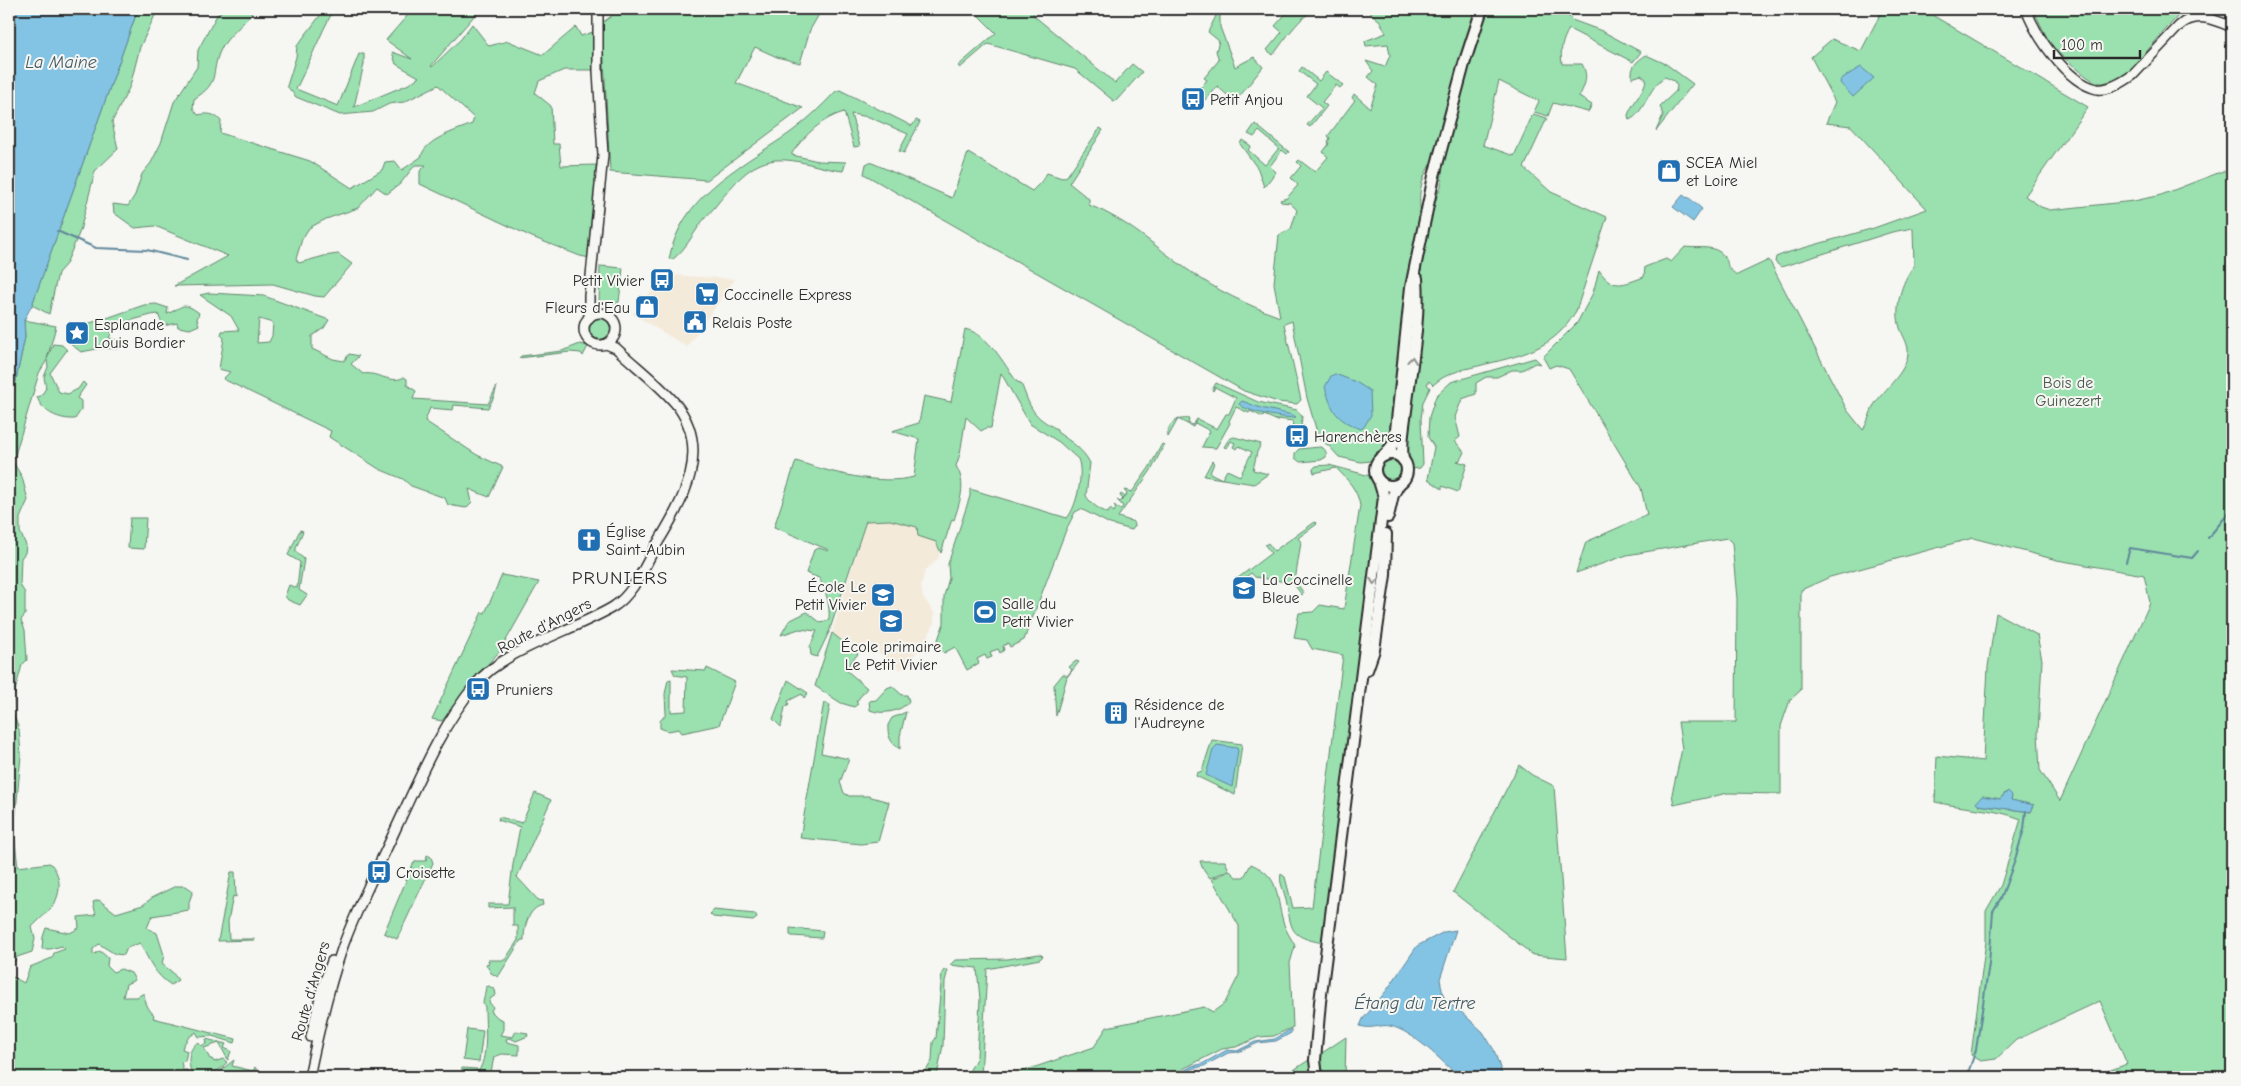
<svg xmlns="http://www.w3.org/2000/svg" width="2241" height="1086" viewBox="0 0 2241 1086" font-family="'Comic Neue',sans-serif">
<rect width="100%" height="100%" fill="#f6f6f2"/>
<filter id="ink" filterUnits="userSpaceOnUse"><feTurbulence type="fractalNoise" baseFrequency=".02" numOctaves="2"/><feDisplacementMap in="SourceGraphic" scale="10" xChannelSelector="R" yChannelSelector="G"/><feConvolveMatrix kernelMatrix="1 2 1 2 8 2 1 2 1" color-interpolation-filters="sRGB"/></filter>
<g filter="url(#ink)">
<!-- built -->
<g fill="#f4eada">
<polygon points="669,275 735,279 687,347 633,314 638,304"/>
<polygon points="890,520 917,527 916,530 936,542 940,549 939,558 925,571 921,586 923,597 934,613 934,624 924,644 901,670 868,644 858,654 832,633 866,521"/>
</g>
<!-- green -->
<g fill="#9ae1af" stroke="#62866d" fill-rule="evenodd">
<polygon points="138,9 158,9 140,47 130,86 112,122 118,149 95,171 80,231 66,264 58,273 49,314 32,305"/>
<path d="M225,9H254C246,24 228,34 220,51C210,74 221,82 194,99L193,108L198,115C207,113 214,113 221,121L220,133L310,161L352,188L382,170L385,162L395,161L402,170L421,157C425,139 456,131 472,124L474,118L438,85L404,102L389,104L373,112L340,115L296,97L287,86L296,57L297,46L325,9H334C320,34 310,62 296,89L338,106L359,54H364V64L354,107L409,84L419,77L396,64L392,52L412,59L386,40L413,9H480L431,66L432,67L461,39L472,24L489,46L508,41L543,55L576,27L581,36L593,32L595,70H564L539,81L535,93L551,106L553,144H559L561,166L596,165L590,258L580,256L532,237L420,184V171L426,165H415L400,184L387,194L377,187L358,208L326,219L309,228L302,239L296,259L299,263L324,256L338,254L352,264L324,297L315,296L273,284L174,286L228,256L155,226L135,228L114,213L113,204L128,206L135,195L142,174L151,163L161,143L174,102L197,67L198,50L217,15Z"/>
<polygon points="621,9 822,9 810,30 800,63 777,57 755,47 736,83 803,108 707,180 610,172 602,23"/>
<polygon points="977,9 1037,9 1033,15 1115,83 1132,64 1142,72 1115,102 1075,69 988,44 960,68 958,66 996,33 979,16"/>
<polygon points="1207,9 1220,9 1220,27 1235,67 1254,57 1263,67 1235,102 1217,86 1204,101 1198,96 1200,93 1198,91 1207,80 1204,78 1219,60 1216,51 1219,41 1208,32 1216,16"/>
<path d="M1290,9H1317C1299,16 1285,40 1273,55L1267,50L1282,32L1275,26Z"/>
<path d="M1366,9H1454L1462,16L1455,9H1479L1434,159C1422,175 1417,194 1421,213L1393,437L1381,453L1371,461L1361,462L1339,457L1329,446L1319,439L1307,398L1292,321L1284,324L1301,400L1297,404L1278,402L1244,391L864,174L866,164L870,162L952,198L968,153L1032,191L1041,182L1047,173L1062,178L1067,176L1100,128L1103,130L1069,183L1089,199V205C1128,220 1154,246 1188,270C1216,290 1247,305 1280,317L1274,283L1279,235L1291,229L1297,210L1290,203L1281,202L1280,200L1287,198L1298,185L1291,178L1301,166L1297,162L1299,160L1315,172L1328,157L1323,152L1329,144L1328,142L1330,138L1328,136L1355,100L1352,98L1354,94L1370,108L1378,85L1368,77L1373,71L1366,61L1385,67L1390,55L1388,44L1366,46L1365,41L1386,33L1380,21Z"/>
<path d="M1486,9H1571L1569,17L1572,20L1602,31L1641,52L1633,62L1569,29C1562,41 1560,50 1562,64H1582C1589,76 1585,85 1579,97L1592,105L1588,112L1553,103L1548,116L1534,112L1539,101L1499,81L1483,145L1514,156L1533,114L1547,118L1524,168L1551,192L1607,217L1576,311C1554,350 1519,356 1478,366C1461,370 1446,373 1433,385L1429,381L1427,384L1430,388L1423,402L1421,419L1423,464L1420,468L1412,469L1405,456L1423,251L1430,215L1441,186L1443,157L1451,123Z"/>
<path d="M1883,9H1922L2088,107L2025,196L2041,207L2050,210L2134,201L2161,195L2223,171H2232V1077H2092L2127,1064L2100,1001L2016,1040L1996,1059L1981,1061L1971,1055L1986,941V911L2001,885L2021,819C1994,808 1964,809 1935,802L1937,756L1983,761L1988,667L1996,613L2037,635L2042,660L2038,733L2040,770L2060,801L2150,603L2144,575L2057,560L1973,538L1830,577L1801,590V690L1790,700L1781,726V794L1728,793L1674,805L1672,794L1682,749L1678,722H1736L1737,599L1732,543L1727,538L1627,555L1576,573L1586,542L1647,515L1641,488L1569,369L1556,365L1549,368L1543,357L1577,323L1593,293L1599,270C1613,291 1624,284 1644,277L1645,267L1666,259L1671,262L1685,247C1698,249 1714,244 1724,256C1731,266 1723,265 1737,275L1769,260L1847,410L1863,430C1868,422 1870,413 1874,405C1885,388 1905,374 1908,354C1909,344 1903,337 1900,328C1894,308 1901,282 1914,266L1913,228L1892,232L1781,267L1775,262L1776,257L1786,253L1874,228L1927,209L1851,126L1826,123L1835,102L1811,57L1832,39L1861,51ZM2006,792L2012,797L2010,800L2034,805L2031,812L1978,805L1983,796L2000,799Z"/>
<polygon points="2033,9 2184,9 2123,78 2103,83 2097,83 2086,76 2052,48"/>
<path d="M1646,55L1666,64L1693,84L1656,131L1663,115L1660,106L1676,91L1677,86L1674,81L1665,77C1649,85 1644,115 1629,120L1628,115C1632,103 1645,91 1646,79L1641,75L1632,78C1631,66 1636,62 1646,55Z"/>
<polygon points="1302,67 1319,81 1326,72 1343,85 1340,88 1336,85 1322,102 1327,106 1310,127 1307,125 1322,108 1307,96 1316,84 1299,71"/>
<path d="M840,90L912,126L916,120L920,122L904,153L899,151L908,134L869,117L851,114L860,146L854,147L844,112C822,118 805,135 792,153V155L818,161L846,162L843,171C821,169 798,158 775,160C748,164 735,183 718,203C713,210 706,216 701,223C692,236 685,250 673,259H669C681,197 736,169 784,137C803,124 820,108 836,91Z"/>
<polygon points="1255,124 1289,152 1287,154 1282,150 1270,166 1276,172 1264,187 1258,169 1240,144 1242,140 1251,146 1248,150 1265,165 1279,148 1259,131 1254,137 1248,134"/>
<polygon points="600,266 623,268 619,302 612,306 607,303 599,303"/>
<path d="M209,293L264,296L329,320L324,328L312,336V349L333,359L344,361L349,354L359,356L351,364L363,374C376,371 392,385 404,377L407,379V385L416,391L413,399L488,404L497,386L494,397L488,408L454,405L453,410L430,408L425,421L477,455L503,467L489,497L469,489L472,502L466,508L448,505L445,498L411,486L403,479L379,469L329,437L331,431L223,379L230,372L219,369L224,338L221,335L222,331L239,330L231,316L200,295ZM259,319L273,323L272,336L269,342L257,343Z"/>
<path d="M156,304L168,308L167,314C182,308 182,300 199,313L197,319L199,325L190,329L178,327L177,323L163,326L158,314L151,315L110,326L111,334L109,338L120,341L118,349L102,348L81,352L72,345L70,337L74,329L79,326L104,319L144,305Z"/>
<circle cx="600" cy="329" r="12"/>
<path d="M24,320L56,326L47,359L53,344L62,345L67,350L50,373L59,392L68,394L78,389L83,382L86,385L77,398L81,401V410L75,419C59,420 42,412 37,397L41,396L46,388L44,377L48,367L47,360L39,373L13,462L22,477L28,500L20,518V532L26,545L25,553L21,558L20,585L25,593V615L21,620L25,630L27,660L22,665L13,698L12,711L19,729L21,755L14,834L18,867L50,863C59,872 62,887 56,900C52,910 39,919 32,927L35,939L32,952L17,957L9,973V413L25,337Z"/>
<path d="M965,329C990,335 1003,363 1017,382L1021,383C1031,409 1032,416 1057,429V432C1070,441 1083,449 1090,463L1086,496C1092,505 1099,509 1108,513L1110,509L1114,512L1116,508L1114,505L1121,510L1123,506L1117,500L1120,502L1123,499L1120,496L1121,494L1125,497L1127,494L1124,490L1132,492L1149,468L1162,444L1164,445L1152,469L1118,517L1134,522L1135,526L1132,530L1110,524L1081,509L1075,512L1066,530L1024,640L1010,647L1008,643L1003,646L1004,650L1000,653L998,649L990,652L992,657L987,659L985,655L977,659L979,663L967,670L955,647L944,653L936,645L944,623V596L949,578L948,564L970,496V489L1067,518C1077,507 1084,473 1078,459L1059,442L1030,424L1001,373L991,428H986L981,431L966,417L960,454L956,466C967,484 960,501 954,520L952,519L941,553L936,542L918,536L917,527L890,520L866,521L829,632L817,657L811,655L810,647L817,631L799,629L781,635L789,621L807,612L821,623L829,620C830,604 826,591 819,578L806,573L814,550L819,548L828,551L829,550L774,527L796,461C829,472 880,486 914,477L919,439L892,431L919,423L924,396L951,402Z"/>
<polygon points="580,344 588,346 583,356 581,353 570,352 519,358 521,356 562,351"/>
<polygon points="1535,358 1541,364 1535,363 1522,370 1512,370 1497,377 1486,377 1476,383 1476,394 1462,399 1455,417 1460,437 1455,441 1464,452 1460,460 1457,461 1467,464 1458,492 1442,486 1442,489 1428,479 1434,447 1428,437 1429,417 1436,396 1451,382"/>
<path d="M1216,383L1258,402L1297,410L1302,416L1301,427H1300L1290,443L1293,421L1278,419V421L1264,415L1263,417L1250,411L1249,413L1236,407L1229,421L1230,423L1216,448L1202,447L1210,431L1195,423L1193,427L1178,419L1168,437C1166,424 1177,417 1189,419L1188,423L1193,425L1197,419L1217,429L1226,414H1229L1236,398L1215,387L1213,391L1212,390Z"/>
<polygon points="1234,437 1261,444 1257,452 1253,470 1268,474 1254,484 1204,476 1212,461 1214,463 1210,473 1222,479 1227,470 1240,476 1252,452 1239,446 1237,449 1233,447 1235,443 1231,441 1227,448 1224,447 1229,439"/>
<path d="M1320,447C1325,448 1327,452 1326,457L1321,460L1300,462L1295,458V453L1299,449Z"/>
<circle cx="1390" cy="470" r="12"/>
<path d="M1329,465L1370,476L1380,488L1323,943C1286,936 1293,929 1285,896C1283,888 1279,882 1281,874L1285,877L1293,908L1312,907L1343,655L1312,649L1307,640L1294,638L1299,613L1313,612L1320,605L1344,609L1360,506C1358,490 1347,479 1336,468L1314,473L1313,469L1316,466Z"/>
<polygon points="130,518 146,518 144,549 128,548"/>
<polygon points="1315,522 1317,524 1298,538 1301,542 1295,581 1304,593 1302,595 1293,583 1255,577 1251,573 1236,584 1234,581 1271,553 1265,545 1268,543 1274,551"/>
<polygon points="300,530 303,531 296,548 296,552 304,559 299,590 307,595 300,605 288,600 285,596 289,585 297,588 300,562 288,555"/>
<polygon points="502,575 539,582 500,651 475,678 442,721 432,719 482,612 485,613"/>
<polygon points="832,633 858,654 845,669 867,688 856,702 858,704 854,707 841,703 815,686"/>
<polygon points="1076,661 1079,662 1067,677 1056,716 1054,685 1063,674 1067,676 1072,670 1069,667"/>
<polygon points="707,668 735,682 719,725 682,733 679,729 668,731 660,728 660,721 666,714 665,694 668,680 671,679 671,712 686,711 687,677 675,675 672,669 706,671"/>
<polygon points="788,680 808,693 804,698 802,694 788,701 789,704 785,707 781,727 773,719"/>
<path d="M892,686L902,695H907L909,701C902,712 881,715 870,710L869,701L876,700L887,688Z"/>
<polygon points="824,702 830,705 821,753 849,759 840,782 844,793 849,796 868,796 889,802 878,842 861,844 800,838"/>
<path d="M906,712L900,736V749C891,744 887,735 888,725L892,718Z"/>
<polygon points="1212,740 1242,744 1235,795 1196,776 1197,773 1202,771"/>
<polygon points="1519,765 1532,775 1554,786 1567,958 1533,955 1453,892"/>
<path d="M535,793L551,800L517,877L539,901L542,900L543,905C528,908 524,927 524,940H521L498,977L491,973L486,964L489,963L488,960H505L518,940V926H513V907L488,908V904H508L513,864L520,827L498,820L499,817L522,823Z"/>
<polygon points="427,855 431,857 433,863 397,939 384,933 413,864 416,861 426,861"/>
<polygon points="1200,861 1225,861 1229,870 1210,878 1202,867"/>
<path d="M1251,864C1281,877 1275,894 1283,921C1285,930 1291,938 1295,946L1290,963L1293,1027L1274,1036L1259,1037L1236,1047L1222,1049L1167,1077H1006L1094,1047L1107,1027L1204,1007L1213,1012L1225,1003L1239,975V926L1212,879L1230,871L1236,877H1244Z"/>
<polygon points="231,872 235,872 236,897 233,896 228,921 229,939 254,939 254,940 218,941"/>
<path d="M176,886H186L193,891L189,902V910L152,916L147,928L157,933L164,955L162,964L172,972L178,980L171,985C154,974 149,960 140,943L127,948L124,955L115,954L99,944L93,949V955L100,951L108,958L107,966L113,972L121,969L131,973L135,980L126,984L123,997H137L144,993C145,1002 147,1008 154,1015L153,1018L236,1039L235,1043L212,1036L199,1037L196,1032L188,1038L183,1046L182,1049L187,1051L185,1061L181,1062L183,1070H187L189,1077H9V975L24,983L30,967L52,958L54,953L65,949L62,946L50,949H42L43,937L46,928L70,933L79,928L78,917L96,915L93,902L99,900L116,913L143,905L153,897Z"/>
<polygon points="714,910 755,914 757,918 753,921 713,917 710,914"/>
<polygon points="790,928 823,931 822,938 792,936 790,935"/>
<polygon points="1039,954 1043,956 1040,959 987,969 981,1077 966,1077 977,1057 980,999 977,968 950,965 955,960 1008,959"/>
<polygon points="944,970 948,970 945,981 943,1045 937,1076 922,1077 932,1061 933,1042 936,1038 942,973"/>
<path d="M489,986L495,990L496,995L491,998L489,1002L493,1007L491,1011L498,1018L503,1020V1030L500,1035L513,1037L516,1031L527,1033L528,1036L516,1041L510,1038L506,1039L507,1042L519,1045V1055L502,1054L494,1057L490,1077H461L462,1068L477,1069V1073C489,1059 485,1026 485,1007L483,1003L486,987Z"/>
<polygon points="467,1029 483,1031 479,1062 463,1060"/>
<polygon points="1346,1037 1345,1077 1320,1077 1319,1055"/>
<path d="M206,1039L226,1044L224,1048L231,1051L228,1060L219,1043L204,1048L210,1059H212L214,1062L223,1059L227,1062C221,1072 204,1077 193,1077C188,1065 186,1051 198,1042L201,1046L207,1043Z"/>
<polygon points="1312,1058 1313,1077 1283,1077"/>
<polygon points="234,1060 232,1066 253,1071 255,1067 257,1070 248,1077 241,1074 223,1077 219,1072"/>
</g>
<!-- water -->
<g fill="#83c4e4" stroke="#60879a">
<polygon points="9,9 138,9 32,305 24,320 25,337 9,413"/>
<polygon points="1861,67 1874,78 1853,97 1840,83 1841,79"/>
<polygon points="1683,195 1687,198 1688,197 1702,209 1693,222 1673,207"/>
<path d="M1335,374L1356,382L1370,391L1371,415L1364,427L1361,429C1336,420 1332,411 1325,387L1331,376Z"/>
<path d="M1242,401L1261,408L1293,415L1296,417C1287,420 1244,411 1239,404Z"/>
<polygon points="1217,745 1237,748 1238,751 1232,787 1206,775 1213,750"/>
<polygon points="2008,791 2012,795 2011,800 2034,805 2031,812 1978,805 1976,803 1982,796 2000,799"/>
<path d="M1456,930L1440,979L1443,995L1448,1003L1458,1009L1483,1032L1494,1050L1503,1077H1459C1442,1061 1413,1031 1390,1026C1380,1024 1372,1030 1360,1026L1363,1019L1387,990L1417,946L1444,932Z"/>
<polygon points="1291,1029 1291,1033 1276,1041 1258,1043 1238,1052 1228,1053 1204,1066 1192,1069 1178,1077 1173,1077 1192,1066 1202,1064 1227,1050 1237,1051 1255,1042 1275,1039"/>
</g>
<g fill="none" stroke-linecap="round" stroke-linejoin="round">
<!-- stream -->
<g stroke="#60879a" stroke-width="2">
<polyline points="57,231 96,248 147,250 187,260"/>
<polyline points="2208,538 2232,509"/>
<polyline points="2126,562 2130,548 2192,558 2198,551"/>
<polyline points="1961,1077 1969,1070 1976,1050 1989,964 1993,911 2001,898 2014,863 2024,829 2026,811"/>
</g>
<defs>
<g id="minor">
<path d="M2026,9C2036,36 2066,82 2097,89C2109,91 2123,82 2133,75L2179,26C2196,11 2213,19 2232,27"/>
<circle cx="600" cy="329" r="16"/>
<polyline points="589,318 589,296 603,155 598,71 598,9"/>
<polyline points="311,1037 322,989 332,961"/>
<path d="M309,1077C318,1033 328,989 343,946C358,905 379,866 397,826C420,777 441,726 476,684C502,650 575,630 613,607C634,594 645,565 657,544C683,501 713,449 675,403C658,383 635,366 616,348L606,344"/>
</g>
<g id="major">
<circle cx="1391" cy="470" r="16"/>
<polyline points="1384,456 1394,443 1396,430 1411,287 1434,176 1464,64 1482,9"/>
<path d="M1403,460C1400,441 1405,422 1407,402C1412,361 1420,320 1417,278"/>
<polyline points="1388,517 1393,495 1399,484"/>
<polyline points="1367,670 1374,650 1385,575 1386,534"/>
<polyline points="1317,1077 1315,1060 1320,1002 1384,497 1379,481"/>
</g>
</defs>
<!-- minor casing -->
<use href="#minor" stroke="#2b2b2b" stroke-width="12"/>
<!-- major casing -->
<use href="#major" stroke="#2b2b2b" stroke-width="14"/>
<!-- minor -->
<use href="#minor" stroke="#f6f6f2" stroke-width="9"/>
<!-- major -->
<use href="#major" stroke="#f6f6f2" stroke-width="10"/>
</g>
<!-- one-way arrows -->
<defs><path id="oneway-chevron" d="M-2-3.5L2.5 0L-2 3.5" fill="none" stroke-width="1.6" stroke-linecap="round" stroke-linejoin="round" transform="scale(1.25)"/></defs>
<g stroke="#90908e">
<use href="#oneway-chevron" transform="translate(1412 360) rotate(-83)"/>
<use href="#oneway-chevron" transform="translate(1374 581) rotate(97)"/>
</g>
</g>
<!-- icons -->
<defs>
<symbol id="bus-square" viewBox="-11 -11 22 22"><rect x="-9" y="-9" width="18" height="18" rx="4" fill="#1f6fb2" stroke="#f6f6f2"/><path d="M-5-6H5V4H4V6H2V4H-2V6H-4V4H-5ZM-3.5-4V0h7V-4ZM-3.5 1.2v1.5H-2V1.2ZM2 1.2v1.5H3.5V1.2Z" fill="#fff"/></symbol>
<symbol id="shop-square" viewBox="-11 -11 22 22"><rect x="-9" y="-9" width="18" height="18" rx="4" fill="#1f6fb2" stroke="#f6f6f2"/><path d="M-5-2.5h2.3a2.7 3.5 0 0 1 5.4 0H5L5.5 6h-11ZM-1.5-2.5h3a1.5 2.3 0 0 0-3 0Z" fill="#fff"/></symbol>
<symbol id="supermarket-square" viewBox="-11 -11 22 22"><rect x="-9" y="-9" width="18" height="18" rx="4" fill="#1f6fb2" stroke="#f6f6f2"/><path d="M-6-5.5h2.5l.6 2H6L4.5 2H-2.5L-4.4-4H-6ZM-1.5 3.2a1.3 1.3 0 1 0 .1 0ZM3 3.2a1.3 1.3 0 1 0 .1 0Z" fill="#fff"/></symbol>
<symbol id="civic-square" viewBox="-11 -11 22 22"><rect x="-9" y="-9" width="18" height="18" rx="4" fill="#1f6fb2" stroke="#f6f6f2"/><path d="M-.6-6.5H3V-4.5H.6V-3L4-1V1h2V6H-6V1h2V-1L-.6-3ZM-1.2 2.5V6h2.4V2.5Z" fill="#fff"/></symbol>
<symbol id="sight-square" viewBox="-11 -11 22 22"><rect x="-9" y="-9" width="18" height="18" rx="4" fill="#1f6fb2" stroke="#f6f6f2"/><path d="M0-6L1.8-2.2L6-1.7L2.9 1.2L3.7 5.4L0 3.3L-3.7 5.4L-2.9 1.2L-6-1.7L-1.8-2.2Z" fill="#fff"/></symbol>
<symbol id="church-square" viewBox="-11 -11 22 22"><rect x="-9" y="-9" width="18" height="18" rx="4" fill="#1f6fb2" stroke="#f6f6f2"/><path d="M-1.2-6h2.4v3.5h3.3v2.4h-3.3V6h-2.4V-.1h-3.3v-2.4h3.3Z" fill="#fff"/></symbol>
<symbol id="school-square" viewBox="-11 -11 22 22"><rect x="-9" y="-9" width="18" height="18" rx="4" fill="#1f6fb2" stroke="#f6f6f2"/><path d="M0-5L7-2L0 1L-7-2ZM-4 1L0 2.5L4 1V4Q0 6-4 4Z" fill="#fff"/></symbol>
<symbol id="stadium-square" viewBox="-11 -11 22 22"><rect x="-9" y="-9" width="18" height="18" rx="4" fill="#1f6fb2" stroke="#f6f6f2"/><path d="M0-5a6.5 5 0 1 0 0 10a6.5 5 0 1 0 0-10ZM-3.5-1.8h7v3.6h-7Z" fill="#fff"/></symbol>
<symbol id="building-square" viewBox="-11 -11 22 22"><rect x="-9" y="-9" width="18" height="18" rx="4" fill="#1f6fb2" stroke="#f6f6f2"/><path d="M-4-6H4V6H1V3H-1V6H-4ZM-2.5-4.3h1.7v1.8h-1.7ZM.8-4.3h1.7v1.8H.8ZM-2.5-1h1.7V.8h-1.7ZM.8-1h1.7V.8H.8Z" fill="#fff"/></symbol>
</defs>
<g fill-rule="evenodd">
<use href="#bus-square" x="1179" y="85" width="28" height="28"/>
<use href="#shop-square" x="1655" y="157" width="28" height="28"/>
<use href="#bus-square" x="648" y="266" width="28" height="28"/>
<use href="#supermarket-square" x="693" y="280" width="28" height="28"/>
<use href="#shop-square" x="633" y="293" width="28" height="28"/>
<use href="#civic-square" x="681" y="308" width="28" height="28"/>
<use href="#sight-square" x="63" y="319" width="28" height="28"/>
<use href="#bus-square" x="1283" y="422" width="28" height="28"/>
<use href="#church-square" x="575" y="526" width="28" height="28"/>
<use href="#school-square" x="1230" y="574" width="28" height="28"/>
<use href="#school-square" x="869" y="581" width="28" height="28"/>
<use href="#stadium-square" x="971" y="598" width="28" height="28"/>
<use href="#school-square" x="877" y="607" width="28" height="28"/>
<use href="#bus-square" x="464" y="675" width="28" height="28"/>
<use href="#building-square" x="1102" y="699" width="28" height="28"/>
<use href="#bus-square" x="365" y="858" width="28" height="28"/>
</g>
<g text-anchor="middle" stroke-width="4" stroke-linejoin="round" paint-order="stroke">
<!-- poi labels -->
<g font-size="16" fill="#2b2b2b" stroke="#f6f6f2" text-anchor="start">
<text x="1210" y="105">Petit Anjou</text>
<text x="1686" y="168">SCEA Miel<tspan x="1686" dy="18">et Loire</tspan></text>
<text x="644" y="286" text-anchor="end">Petit Vivier</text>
<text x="724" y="300">Coccinelle Express</text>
<text x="630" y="313" text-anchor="end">Fleurs d'Eau</text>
<text x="712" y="328">Relais Poste</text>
<text x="94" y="330">Esplanade<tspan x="94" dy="18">Louis Bordier</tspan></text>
<text x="1314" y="442">Harenchères</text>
<text x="606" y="537">Église<tspan x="606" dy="18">Saint-Aubin</tspan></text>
<text x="1262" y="585">La Coccinelle<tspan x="1262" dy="18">Bleue</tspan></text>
<text x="866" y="592" text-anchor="end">École Le<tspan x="866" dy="18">Petit Vivier</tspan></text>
<text x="1002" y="609">Salle du<tspan x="1002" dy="18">Petit Vivier</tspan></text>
<text x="891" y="652" text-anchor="middle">École primaire<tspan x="891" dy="18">Le Petit Vivier</tspan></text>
<text x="496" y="695">Pruniers</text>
<text x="1134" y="710">Résidence de<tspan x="1134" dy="18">l'Audreyne</tspan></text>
<text x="396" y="878">Croisette</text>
</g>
<!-- park labels -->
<g font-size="16" fill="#47584c" stroke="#f6f6f2">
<text x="2068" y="388">Bois de<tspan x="2068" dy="18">Guinezert</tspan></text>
</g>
<!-- street labels -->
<g font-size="16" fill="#2b2b2b" stroke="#f6f6f2">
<text transform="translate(544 625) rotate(-27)" y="6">Route d'Angers</text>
<text transform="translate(310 991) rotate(-74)" y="6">Route d'Angers</text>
</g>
<!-- water labels -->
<g font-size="18" font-style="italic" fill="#455962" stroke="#f6f6f2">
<text x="61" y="68">La Maine</text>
<text x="1415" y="1009">Étang du Tertre</text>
</g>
<!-- quarter labels -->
<g font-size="19" letter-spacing="1" fill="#2b2b2b" stroke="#f6f6f2">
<text x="620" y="584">PRUNIERS</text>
</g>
</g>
<!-- margin -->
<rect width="2241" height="1086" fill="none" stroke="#f6f6f2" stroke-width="30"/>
<rect x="15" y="15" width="2211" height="1056" fill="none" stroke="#2b2b2b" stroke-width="2" filter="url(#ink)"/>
<!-- scale -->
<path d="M2054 50v8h86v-8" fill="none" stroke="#2b2b2b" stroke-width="2.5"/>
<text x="2061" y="50" font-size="15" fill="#2b2b2b" stroke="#f6f6f2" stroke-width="4" paint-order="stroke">100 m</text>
</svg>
